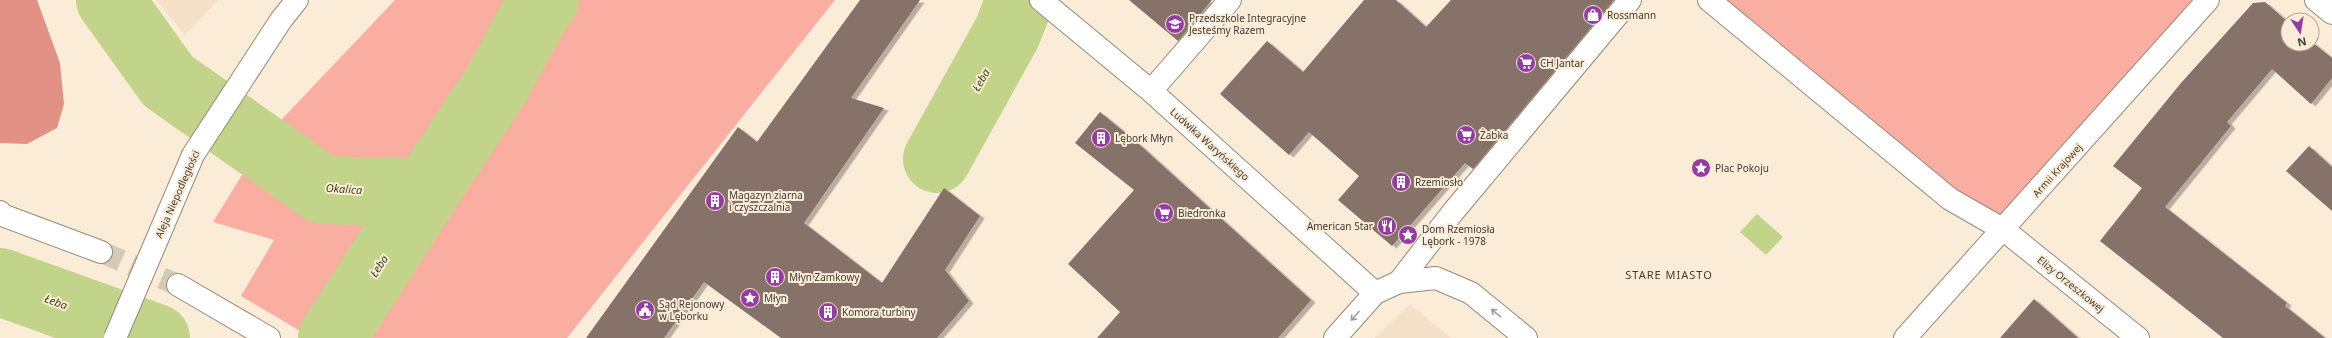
<svg xmlns="http://www.w3.org/2000/svg" width="2332" height="338" viewBox="0 0 2332 338" font-family="'Noto Sans',sans-serif">
<defs>
<filter id="shadow"><feDropShadow dx="4.5" dy="2.5" stdDeviation="0" flood-color="#0004"/></filter>
</defs>
<rect width="100%" height="100%" fill="#fbecd8"/>
<!-- built -->
<g fill="#f5e1c7">
<polygon points="156,0 218,0 185,35"/>
<polygon points="1410,304 1451,338 1375,338"/>
</g>
<!-- green -->
<g fill="#f9aea1">
<polygon points="395,0 835,0 567,338 312,338 241,296 274,240 213,222 266,136"/>
<polygon points="1709,0 2195,0 2003,224 1950,199"/>
</g>
<!-- forest -->
<polygon fill="#e29284" points="0,0 37,0 60,63 64,104 57,128 27,144 0,143"/>
<!-- water -->
<polygon fill="#c1d48a" points="1757,214 1783,237 1766,255 1740,232"/>
<g fill="none" stroke-linecap="round" stroke-linejoin="round">
<!-- river -->
<g stroke="#c1d48a" stroke-width="68">
<polyline points="110,0 168,81 323,190 425,193 497,84 532,19 545,0"/>
<polyline points="937,159 1007,33 1020,0"/>
<polyline points="0,282 156,338"/>
<polyline points="332,338 425,193"/>
</g>
</g>
<!-- building -->
<g fill="#867267" filter="url(#shadow)">
<polygon points="860,0 920,0 851,98 884,108 804,223 882,283 944,188 980,216 945,270 969,301 937,338 781,338 704,282 664,338 586,338 738,127 757,142"/>
<polygon points="1129,0 1212,0 1178,41"/>
<polygon points="1364,0 1396,0 1426,27 1451,0 1614,0 1473,169 1465,163 1392,246 1338,200 1359,176 1309,132 1289,155 1220,94 1267,41 1303,72"/>
<polygon points="2265,2 2288,22 2288,44 2312,44 2312,42 2332,58 2332,78 2311,104 2272,69 2227,122 2231,126 2165,207 2287,303 2285,306 2325,338 2223,338 2100,241 2142,188 2113,166 2181,83 2253,3"/>
<polygon points="1100,112 1141,146 1311,300 1278,338 1097,338 1120,312 1068,264 1134,190 1075,143"/>
<polygon points="2309,146 2332,167 2332,211 2286,171"/>
<polygon points="2034,299 2078,338 2000,338"/>
</g>
<g fill="none" stroke-linecap="round" stroke-linejoin="round">
<!-- pedestrian-tunnel -->
<polyline stroke="#d6c9b7" stroke-width="22" stroke-dasharray="22 11" stroke-linecap="butt" points="101,252 178,285"/>
<defs>
<g id="pedestrian">
<polyline points="1709,0 1950,199 2004,230"/>
<polyline points="0,212 2,215 101,252"/>
<polyline points="1399,282 1453,212 1630,0"/>
<polyline points="178,285 269,338"/>
</g>
<g id="minor">
<polyline points="1041,0 1151,91 1375,293"/>
<polyline points="2316,0 2332,13"/>
<polyline points="1151,91 1230,0"/>
<polyline points="2004,230 2138,338"/>
<polyline points="1335,338 1375,293 1399,282 1436,278 1471,293 1526,338"/>
<polyline points="1905,338 2208,0"/>
</g>
<polyline id="secondary" points="193,155 281,20 297,0"/>
</defs>
<!-- pedestrian casing -->
<use href="#pedestrian" stroke="#978977" stroke-width="24"/>
<!-- minor casing -->
<use href="#minor" stroke="#978977" stroke-width="24"/>
<!-- secondary casing -->
<use href="#secondary" stroke="#978977" stroke-width="24"/>
<!-- pedestrian -->
<use href="#pedestrian" stroke="#fff" stroke-width="22"/>
<!-- minor -->
<use href="#minor" stroke="#fff" stroke-width="22"/>
<!-- secondary -->
<use href="#secondary" stroke="#fff" stroke-width="22"/>
<defs>
<polyline id="secondary-bridge" points="115,338 193,155"/>
</defs>
<!-- secondary-bridge casing -->
<use href="#secondary-bridge" stroke="#978977" stroke-width="24" stroke-linecap="butt"/>
<!-- secondary-bridge -->
<use href="#secondary-bridge" stroke="#fff" stroke-width="22"/>
</g>
<!-- one-way arrows -->
<defs><path id="oneway-shaft" d="M-6 0H5M1.5-3L5.5 0L1.5 3" fill="none" stroke-width="1.6" stroke-linecap="round" stroke-linejoin="round"/></defs>
<g stroke="#a09d99">
<use href="#oneway-shaft" transform="translate(1496 313) rotate(-141)"/>
<use href="#oneway-shaft" transform="translate(1355 316) rotate(132)"/>
</g>
<!-- icons -->
<defs>
<symbol id="shop-disc" viewBox="-11 -11 22 22"><circle r="9.5" fill="#963aa4" stroke="#fbecd8"/><path d="M-5-2.5h2.3a2.7 3.5 0 0 1 5.4 0H5L5.5 6h-11ZM-1.5-2.5h3a1.5 2.3 0 0 0-3 0Z" fill="#fff"/></symbol>
<symbol id="school-disc" viewBox="-11 -11 22 22"><circle r="9.5" fill="#963aa4" stroke="#fbecd8"/><path d="M0-5L7-2L0 1L-7-2ZM-4 1L0 2.5L4 1V4Q0 6-4 4Z" fill="#fff"/></symbol>
<symbol id="supermarket-disc" viewBox="-11 -11 22 22"><circle r="9.5" fill="#963aa4" stroke="#fbecd8"/><path d="M-6-5.5h2.5l.6 2H6L4.5 2H-2.5L-4.4-4H-6ZM-1.5 3.2a1.3 1.3 0 1 0 .1 0ZM3 3.2a1.3 1.3 0 1 0 .1 0Z" fill="#fff"/></symbol>
<symbol id="building-disc" viewBox="-11 -11 22 22"><circle r="9.5" fill="#963aa4" stroke="#fbecd8"/><path d="M-4-6H4V6H1V3H-1V6H-4ZM-2.5-4.3h1.7v1.8h-1.7ZM.8-4.3h1.7v1.8H.8ZM-2.5-1h1.7V.8h-1.7ZM.8-1h1.7V.8H.8Z" fill="#fff"/></symbol>
<symbol id="sight-disc" viewBox="-11 -11 22 22"><circle r="9.5" fill="#963aa4" stroke="#fbecd8"/><path d="M0-6L1.8-2.2L6-1.7L2.9 1.2L3.7 5.4L0 3.3L-3.7 5.4L-2.9 1.2L-6-1.7L-1.8-2.2Z" fill="#fff"/></symbol>
<symbol id="restaurant-disc" viewBox="-11 -11 22 22"><circle r="9.5" fill="#963aa4" stroke="#fbecd8"/><path d="M-5-6h1v4h1v-4h1v4h1v-4h1v5L-1.5 .5V6h-2V.5L-5-1ZM5-6V6H3V1.5H1.5Q1.5-4 5-6Z" fill="#fff"/></symbol>
<symbol id="civic-disc" viewBox="-11 -11 22 22"><circle r="9.5" fill="#963aa4" stroke="#fbecd8"/><path d="M-.6-6.5H3V-4.5H.6V-3L4-1V1h2V6H-6V1h2V-1L-.6-3ZM-1.2 2.5V6h2.4V2.5Z" fill="#fff"/></symbol>
</defs>
<g fill-rule="evenodd">
<use href="#shop-disc" x="1582" y="4" width="22" height="22"/>
<use href="#school-disc" x="1164" y="13" width="22" height="22"/>
<use href="#supermarket-disc" x="1515" y="52" width="22" height="22"/>
<use href="#supermarket-disc" x="1455" y="124" width="22" height="22"/>
<use href="#building-disc" x="1090" y="127" width="22" height="22"/>
<use href="#sight-disc" x="1690" y="157" width="22" height="22"/>
<use href="#building-disc" x="1390" y="171" width="22" height="22"/>
<use href="#building-disc" x="704" y="190" width="22" height="22"/>
<use href="#supermarket-disc" x="1153" y="202" width="22" height="22"/>
<use href="#restaurant-disc" x="1376" y="215" width="22" height="22"/>
<use href="#sight-disc" x="1397" y="224" width="22" height="22"/>
<use href="#building-disc" x="764" y="266" width="22" height="22"/>
<use href="#sight-disc" x="739" y="287" width="22" height="22"/>
<use href="#civic-disc" x="634" y="299" width="22" height="22"/>
<use href="#building-disc" x="817" y="301" width="22" height="22"/>
</g>
<g text-anchor="middle" stroke-width="4" stroke-linejoin="round" paint-order="stroke">
<!-- poi labels -->
<g font-size="10" fill="#413b33" stroke="#fbecd8" text-anchor="start">
<text x="1607" y="19">Rossmann</text>
<text x="1189" y="22">Przedszkole Integracyjne<tspan x="1189" dy="12">Jesteśmy Razem</tspan></text>
<text x="1540" y="67">CH Jantar</text>
<text x="1480" y="139">Żabka</text>
<text x="1115" y="142">Lębork Młyn</text>
<text x="1715" y="172">Plac Pokoju</text>
<text x="1415" y="186">Rzemiosło</text>
<text x="729" y="199">Magazyn ziarna<tspan x="729" dy="12">i czyszczalnia</tspan></text>
<text x="1178" y="217">Biedronka</text>
<text x="1373" y="230" text-anchor="end">American Star</text>
<text x="1422" y="233">Dom Rzemiosła<tspan x="1422" dy="12">Lębork - 1978</tspan></text>
<text x="789" y="281">Młyn Zamkowy</text>
<text x="764" y="302">Młyn</text>
<text x="659" y="308">Sąd Rejonowy<tspan x="659" dy="12">w Lęborku</tspan></text>
<text x="842" y="316">Komora turbiny</text>
</g>
<!-- street labels -->
<g font-size="10" fill="#413b33" stroke="#fbecd8">
<text transform="translate(1210 144) rotate(42)" y="4">Ludwika Waryńskiego</text>
<text transform="translate(2057 170) rotate(-48)" y="4">Armii Krajowej</text>
<text transform="translate(177 194) rotate(-66)" y="4">Aleja Niepodległości</text>
<text transform="translate(2071 284) rotate(39)" y="4">Elizy Orzeszkowej</text>
</g>
<!-- water labels -->
<g font-size="11" font-style="italic" fill="#3a450e" stroke="#fbecd8">
<text transform="translate(981 80) rotate(-61)" y="4">Łeba</text>
<text transform="translate(344 189) rotate(4)" y="4">Okalica</text>
<text transform="translate(379 266) rotate(-57)" y="4">Łeba</text>
<text transform="translate(56 302) rotate(20)" y="4">Łeba</text>
</g>
<!-- neighbourhood labels -->
<g font-size="11" letter-spacing="1" fill="#413b33" stroke="#fbecd8">
<text x="1669" y="279">STARE MIASTO</text>
</g>
</g>
<!-- north arrow -->
<g transform="translate(2300 32) rotate(168)"><circle r="19" fill="#fbecd8" stroke="#b1a596"/>
<path d="M0-3L7 15L0 10L-7 15Z" fill="#963aa4"/>
<text y="-6" font-size="11" font-weight="bold" text-anchor="middle" fill="#413b33">N</text>
</g>
</svg>
